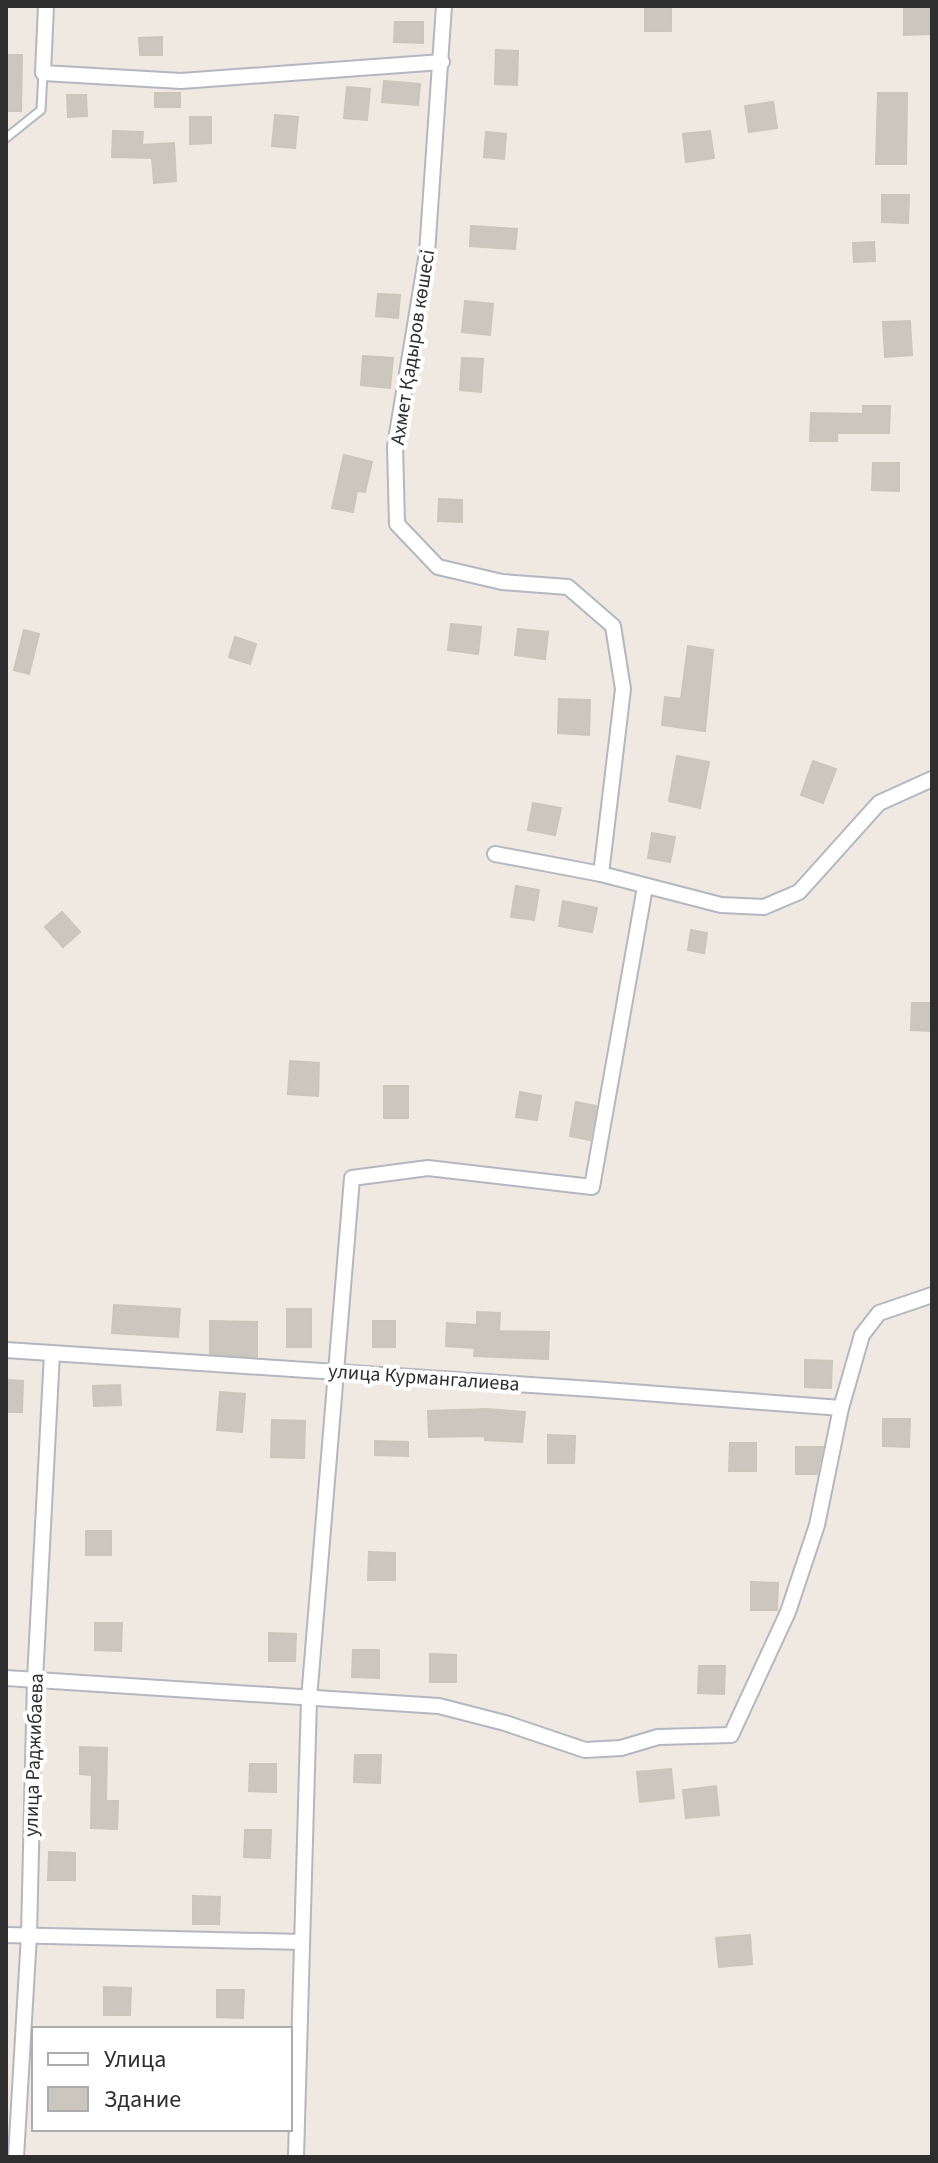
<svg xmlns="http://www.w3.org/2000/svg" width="938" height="2163" viewBox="0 0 938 2163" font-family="'Source Sans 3',sans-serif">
<rect width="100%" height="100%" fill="#efe9e1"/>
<!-- building -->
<g fill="#cbc7bf" stroke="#cbc5ba" stroke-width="2">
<rect x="645" y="6" width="26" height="25"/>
<polygon points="904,6 929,6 930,34 904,35"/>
<polygon points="395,22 423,22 423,43 394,42"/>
<polygon points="162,37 162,55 140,55 139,38"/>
<polygon points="496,50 518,51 517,85 495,84"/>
<polygon points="6,55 22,55 21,111 6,111"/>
<polygon points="384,81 420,84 418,105 382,102"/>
<polygon points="347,87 370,89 367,120 344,118"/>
<rect x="155" y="93" width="25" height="14"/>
<polygon points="878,93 907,93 906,164 876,164"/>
<polygon points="67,95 86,95 87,116 68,117"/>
<polygon points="773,102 777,128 749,132 745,106"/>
<polygon points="275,115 298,117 295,148 272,146"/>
<polygon points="190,117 211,117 211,143 190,144"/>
<polygon points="113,131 143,132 142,145 174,143 176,181 154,183 152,158 112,157"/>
<polygon points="710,131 714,158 686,162 683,134"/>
<polygon points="486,132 506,134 504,159 484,157"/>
<polygon points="882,195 909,195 908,223 882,222"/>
<polygon points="471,226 517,229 515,249 470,246"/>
<polygon points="874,242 875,261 854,262 853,243"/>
<polygon points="378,294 400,295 398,318 376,316"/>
<polygon points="465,301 493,304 490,335 462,332"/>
<polygon points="910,321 912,355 885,357 883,322"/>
<polygon points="363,356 393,358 390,388 361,385"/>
<polygon points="462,358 483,359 481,392 460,390"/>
<polygon points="863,406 890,406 889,433 837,433 837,441 810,441 811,413 863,414"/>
<polygon points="344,455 372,462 365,492 357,491 353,512 332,508"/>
<polygon points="873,463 899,463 899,491 872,490"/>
<polygon points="439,499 462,500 462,522 438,521"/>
<polygon points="451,624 481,627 478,654 448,650"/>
<polygon points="518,629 548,632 545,659 515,655"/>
<polygon points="24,630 39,634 29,674 14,670"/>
<polygon points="235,637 256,644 250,664 229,657"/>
<polygon points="688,646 713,650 705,731 662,725 665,697 681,699"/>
<polygon points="559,699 590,700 589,735 558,733"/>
<polygon points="677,756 709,762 700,808 669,801"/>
<polygon points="813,761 836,769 823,803 801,795"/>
<polygon points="533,803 561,808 555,835 528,830"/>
<polygon points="652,833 675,837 670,862 648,858"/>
<polygon points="516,886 539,890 534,920 511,917"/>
<polygon points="563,901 597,908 592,932 559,926"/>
<polygon points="62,912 80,932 63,947 45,927"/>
<polygon points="691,930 707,933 704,953 688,950"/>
<polygon points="912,1003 932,1003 932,1031 911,1030"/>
<polygon points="290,1061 319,1063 318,1096 288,1094"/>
<rect x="384" y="1086" width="24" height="32"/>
<polygon points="520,1092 541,1096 537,1120 516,1117"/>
<polygon points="576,1102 596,1106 590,1140 570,1136"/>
<polygon points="114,1305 180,1309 178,1337 112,1333"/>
<rect x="287" y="1309" width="24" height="38"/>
<polygon points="477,1312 500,1313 499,1331 549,1332 548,1359 474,1356 475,1348 446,1346 447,1323 477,1325"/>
<polygon points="210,1321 257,1322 257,1357 210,1354"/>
<rect x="373" y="1321" width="22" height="26"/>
<polygon points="805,1360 832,1361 831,1388 805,1387"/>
<polygon points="6,1380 23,1381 22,1412 6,1412"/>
<polygon points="120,1385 121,1405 94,1406 93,1386"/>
<polygon points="220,1392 245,1394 242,1432 217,1430"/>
<polygon points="487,1409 525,1412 522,1442 485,1440 485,1436 429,1437 428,1411"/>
<polygon points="883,1419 910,1419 909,1447 883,1446"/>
<polygon points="272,1420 305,1421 304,1458 271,1457"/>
<polygon points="548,1435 575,1436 574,1463 548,1463"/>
<polygon points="375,1441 408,1442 408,1456 375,1455"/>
<polygon points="730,1443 756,1443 756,1471 729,1471"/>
<polygon points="796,1447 823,1447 817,1474 796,1474"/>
<rect x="86" y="1531" width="25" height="24"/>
<polygon points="369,1552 395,1553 395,1580 368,1580"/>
<polygon points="751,1582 778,1583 777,1610 751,1610"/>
<polygon points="95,1623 122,1623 121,1651 95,1650"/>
<polygon points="269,1633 296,1634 295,1661 269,1661"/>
<polygon points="353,1650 379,1650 379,1678 352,1677"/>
<polygon points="430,1654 456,1655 456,1682 430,1682"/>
<polygon points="699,1666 725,1666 724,1694 698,1693"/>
<polygon points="80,1747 107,1748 106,1801 118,1801 117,1829 91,1828 92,1775 80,1774"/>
<polygon points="355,1755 381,1755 380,1783 354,1782"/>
<polygon points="250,1764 276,1764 276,1792 249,1791"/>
<polygon points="671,1769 674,1798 640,1802 637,1772"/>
<polygon points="716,1786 719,1815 686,1818 683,1790"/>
<polygon points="245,1830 271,1830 270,1858 244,1857"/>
<polygon points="49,1852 75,1853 75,1880 48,1880"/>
<polygon points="193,1896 220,1897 219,1924 193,1924"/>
<polygon points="750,1935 752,1964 719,1967 716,1938"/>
<polygon points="104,1987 131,1988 130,2015 104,2015"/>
<polygon points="217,1990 244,1990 243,2018 217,2017"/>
</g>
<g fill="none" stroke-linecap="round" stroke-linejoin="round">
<defs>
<polyline id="service" points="6,138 41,110 43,73"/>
<g id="minor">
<polyline points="46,6 43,73 181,81 442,62"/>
<polyline points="444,6 427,253 395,446 397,524 438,567 502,582 568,587 613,626 623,689 601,874"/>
<polyline points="495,854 601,874 721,905 764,907 799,892 879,803 932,779"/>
<polyline points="6,1350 592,1389 841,1408"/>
<polyline points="6,1678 439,1706 505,1723 585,1750 621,1748 658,1737 731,1735 788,1612 817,1525 841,1408 862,1335 879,1313 932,1295"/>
<polyline points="6,1935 302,1942"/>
<polyline points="16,2157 29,1935 35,1680 52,1353"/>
<polyline points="296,2157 309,1699 352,1178 428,1168 592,1187 645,887"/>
</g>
</defs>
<!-- service casing -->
<use href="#service" stroke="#b4b7c1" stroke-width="11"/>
<!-- minor casing -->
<use href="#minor" stroke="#b4b7c1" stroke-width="18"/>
<!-- service -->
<use href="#service" stroke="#fff" stroke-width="7"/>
<!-- minor -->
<use href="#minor" stroke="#fff" stroke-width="14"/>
</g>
<g text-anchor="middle" stroke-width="8" stroke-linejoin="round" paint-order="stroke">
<!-- street labels -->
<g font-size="20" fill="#2e2e2e" stroke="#fff">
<text transform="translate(412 347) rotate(-81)" y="7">Ахмет Қадыров көшесі</text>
<text transform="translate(424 1377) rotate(4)" y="7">улица Курмангалиева</text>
<text transform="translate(33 1755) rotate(-88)" y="7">улица Раджибаева</text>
</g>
</g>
<!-- border -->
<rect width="938" height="2163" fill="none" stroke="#2e2e2e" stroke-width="16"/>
<!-- legend -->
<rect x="32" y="2027" width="260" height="104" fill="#ffffff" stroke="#ababab" stroke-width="2"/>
<rect x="48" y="2053" width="40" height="12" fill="#ffffff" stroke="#ababab" stroke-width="2"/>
<text x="104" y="2067" font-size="24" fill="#2e2e2e">Улица</text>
<rect x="48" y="2087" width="40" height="24" fill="#cbc7bf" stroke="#ababab" stroke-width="2"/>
<text x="104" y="2107" font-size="24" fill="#2e2e2e">Здание</text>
</svg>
